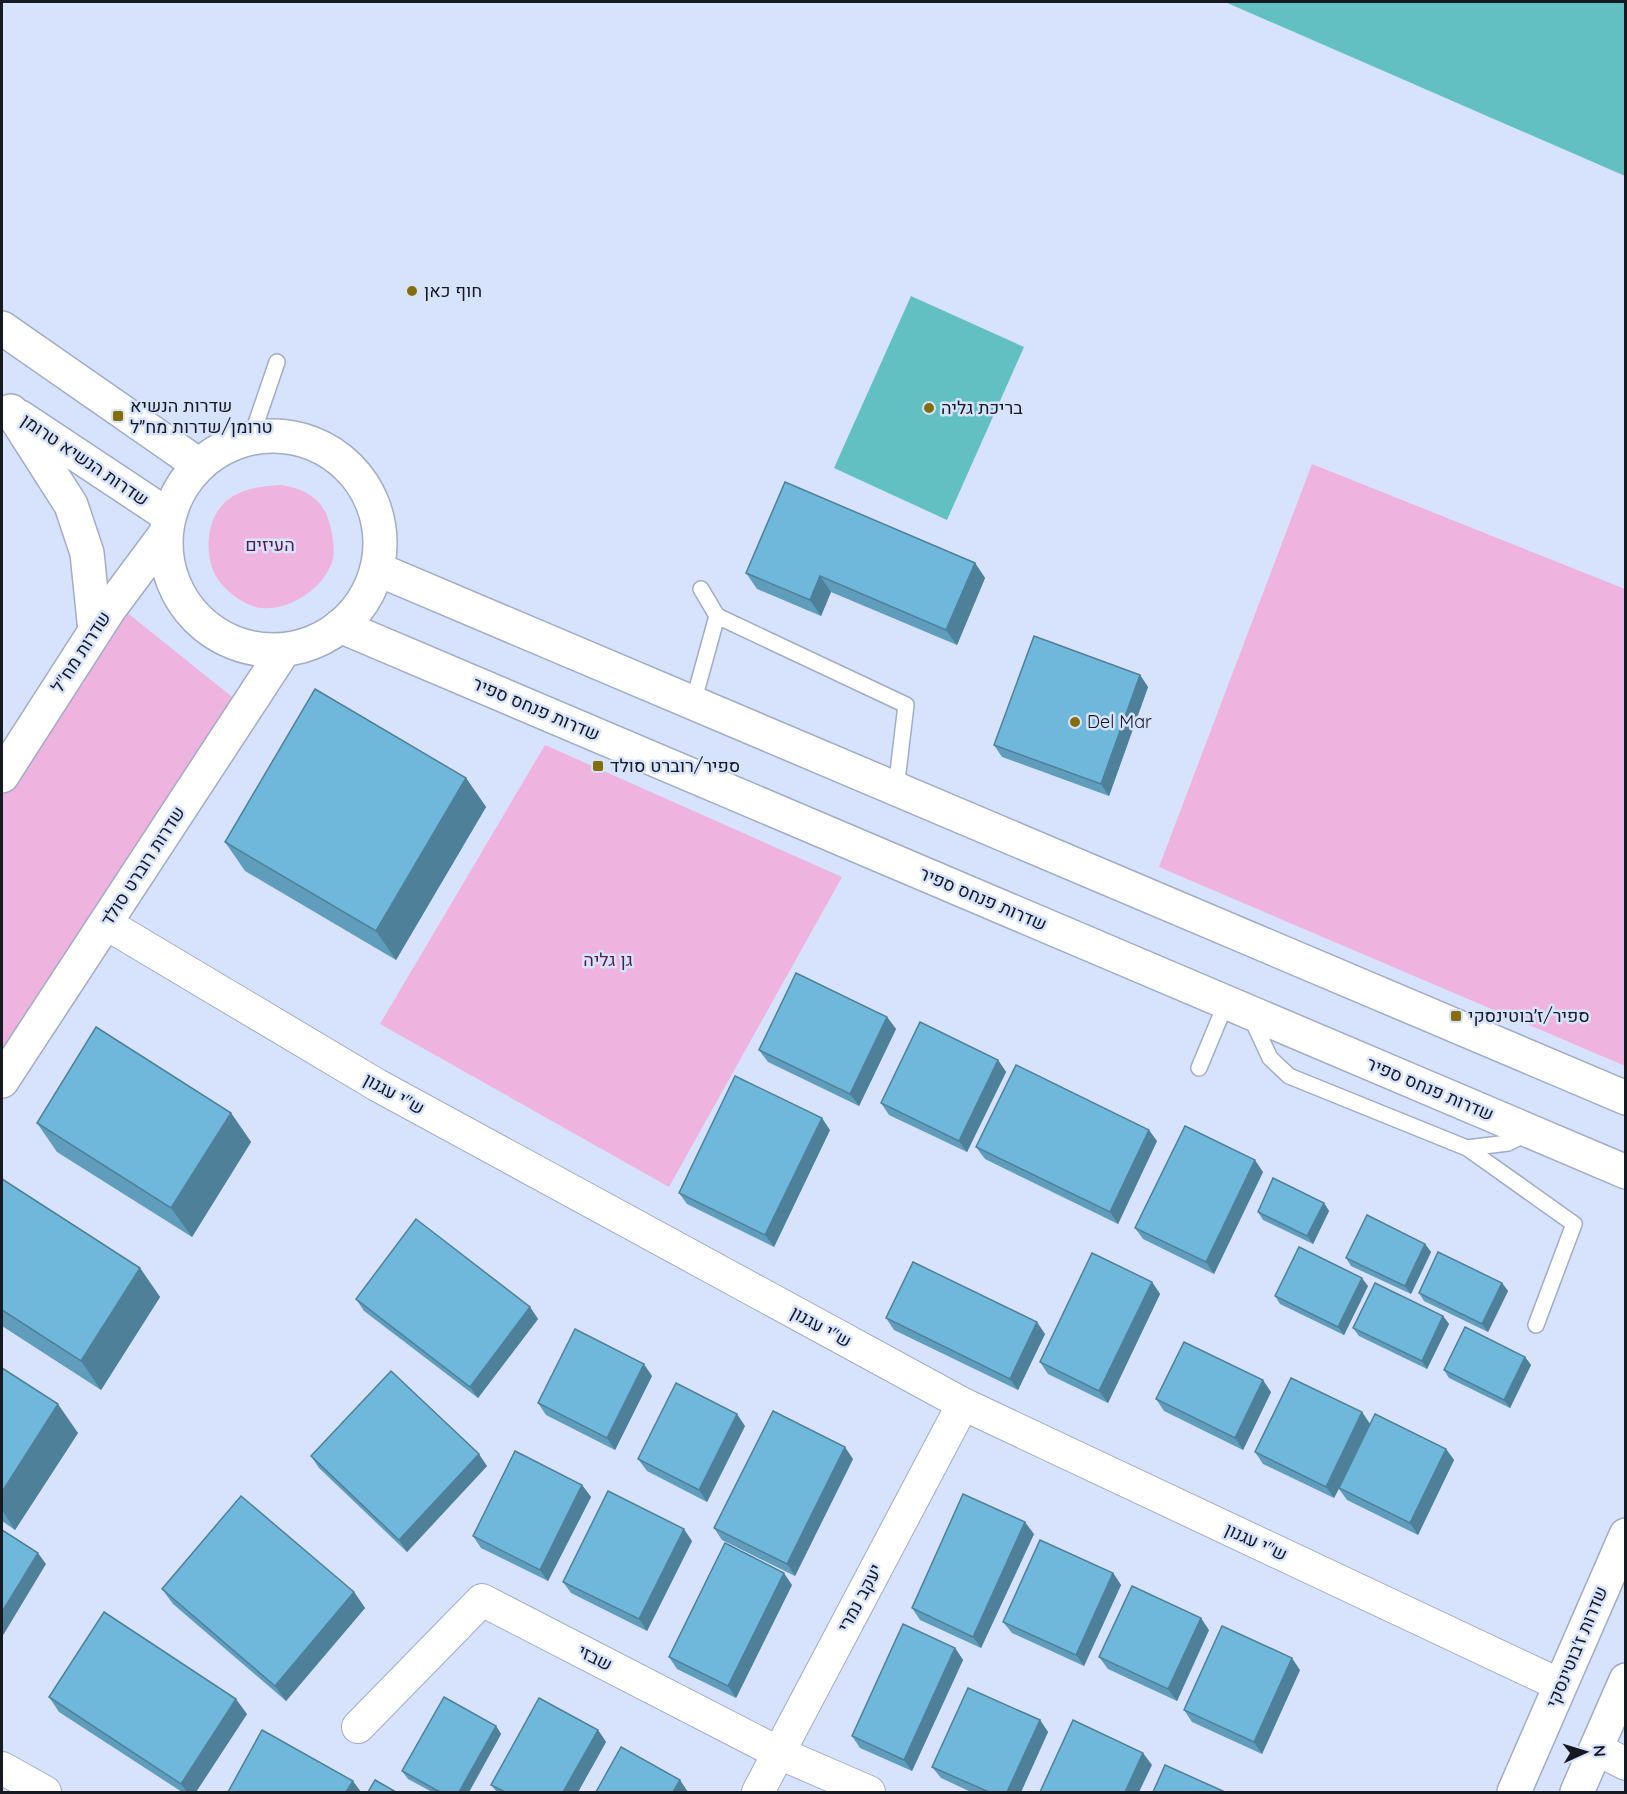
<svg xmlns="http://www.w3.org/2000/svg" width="1627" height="1794" viewBox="0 0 1627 1794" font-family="Quicksand,Heebo,sans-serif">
<rect width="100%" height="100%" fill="#d7e3fd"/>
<!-- green -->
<g fill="#eeb3df">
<polygon points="1312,464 1625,589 1625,1066 1159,867"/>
<path d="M281,485C306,489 324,499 330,525C333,536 336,554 331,565C321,590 288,611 261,608C245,606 225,591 217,578C203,555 206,515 229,499C244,488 263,486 281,485Z"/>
<polygon points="120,607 236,700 2,1058 2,792"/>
<polygon points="545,745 842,877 669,1187 380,1024"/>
</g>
<!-- water -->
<g fill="#62c0c3">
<polygon points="1225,2 1625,2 1625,176"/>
<polygon points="911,296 1024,347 947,520 834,468"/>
</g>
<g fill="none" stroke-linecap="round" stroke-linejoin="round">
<defs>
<g id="lane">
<polyline points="251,438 277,362"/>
<polyline points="717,616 906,705 896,789"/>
<polyline points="693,703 717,616 701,589"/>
<polyline points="1251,1017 1270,1058 1289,1076 1467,1148 1508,1143 1528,1133"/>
<polyline points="1199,1068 1226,1003"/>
<polyline points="1467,1148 1574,1224 1536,1325"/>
</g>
<g id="street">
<polyline points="105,923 377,1085 963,1404 1560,1685"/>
<polyline points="358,1727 482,1600 779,1753 869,1792"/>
<polyline points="1596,1749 1626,1764"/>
<polyline points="2,1768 45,1792"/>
<polyline points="758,1792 963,1404"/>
</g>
<g id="secondary">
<polyline points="2,328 199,465"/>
<polyline points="11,411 71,505 87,553 95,631"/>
<polyline points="20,417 169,516"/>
<circle cx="273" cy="543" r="107"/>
<polyline points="377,569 1626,1098"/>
<polyline points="340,626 1626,1172"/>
<polyline points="2,776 108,611 166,533"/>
<polyline points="2,1081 284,650"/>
<polyline points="1514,1792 1626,1535"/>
<polyline points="1577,1792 1626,1680"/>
</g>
</defs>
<!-- lane casing -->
<use href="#lane" stroke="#a1acc6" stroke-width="18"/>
<!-- street casing -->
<use href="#street" stroke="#a1acc6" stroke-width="34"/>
<!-- secondary casing -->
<use href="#secondary" stroke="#a1acc6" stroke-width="36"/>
<!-- lane -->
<use href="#lane" stroke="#fff" stroke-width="15"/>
<!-- street -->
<use href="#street" stroke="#fff" stroke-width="32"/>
<!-- secondary -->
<use href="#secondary" stroke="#fff" stroke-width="33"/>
</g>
<!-- wall -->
<g fill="#609dbd">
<polygon points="975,563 985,578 957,645 831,592 821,616 757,589 746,573"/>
<polygon points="1140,675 1148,687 1109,796 1002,757 994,745"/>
<polygon points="466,778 486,807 396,960 245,871 225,842"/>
<polygon points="887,1017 896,1029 859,1106 768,1062 759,1050"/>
<polygon points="998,1060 1006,1072 967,1152 889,1115 881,1103"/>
<polygon points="231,1113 251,1142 192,1237 57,1152 37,1123"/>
<polygon points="830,1130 774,1247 687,1204 679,1193"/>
<polygon points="1157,1141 1118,1224 985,1159 976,1147"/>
<polygon points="1263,1172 1214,1274 1143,1239 1135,1228"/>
<polygon points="2,1179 140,1268 160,1297 101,1390 2,1326"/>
<polygon points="1324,1203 1329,1211 1313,1244 1263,1220 1258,1212"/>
<polygon points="1425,1244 1431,1252 1411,1294 1351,1266 1346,1258"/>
<polygon points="1152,1282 1160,1294 1108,1403 1048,1374 1040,1362"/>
<polygon points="1502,1283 1508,1291 1488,1332 1424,1301 1419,1293"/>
<polygon points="1368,1286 1344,1335 1280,1304 1275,1296"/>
<polygon points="356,1299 530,1307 538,1319 478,1398 364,1311"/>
<polygon points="1443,1316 1449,1324 1427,1369 1359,1336 1353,1328"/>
<polygon points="886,1318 1045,1334 1018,1390 894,1330"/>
<polygon points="1525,1357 1531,1365 1510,1408 1449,1378 1444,1370"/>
<polygon points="2,1368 78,1433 15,1530 2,1521"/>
<polygon points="652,1376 615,1450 546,1415 538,1403"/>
<polygon points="1271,1392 1243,1450 1164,1411 1156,1399"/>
<polygon points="1362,1412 1370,1424 1446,1449 1454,1460 1418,1535 1347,1500 1339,1489 1334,1498 1263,1464 1255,1452"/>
<polygon points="745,1426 707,1502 647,1471 638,1459"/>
<polygon points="311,1456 487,1466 407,1552 319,1468"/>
<polygon points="853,1459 795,1576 722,1540 714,1528"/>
<polygon points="582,1485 591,1497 548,1581 481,1548 473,1536"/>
<polygon points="1034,1534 981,1648 920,1620 912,1608"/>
<polygon points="692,1541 647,1631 571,1593 563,1582"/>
<polygon points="1113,1573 1121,1585 1084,1666 1012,1633 1003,1622"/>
<polygon points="792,1585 736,1698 677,1669 669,1657"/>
<polygon points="162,1589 354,1592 365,1608 286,1701 173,1604"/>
<polygon points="1209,1630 1177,1701 1108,1669 1099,1657"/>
<polygon points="955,1648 963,1660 912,1771 860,1748 852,1736"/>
<polygon points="1300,1670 1262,1754 1192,1722 1184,1710"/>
<polygon points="49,1697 247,1714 196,1792 182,1792 59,1712"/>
<polygon points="1040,1720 1048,1732 1021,1792 971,1792 941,1778 932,1767"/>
<polygon points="496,1726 501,1734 469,1792 432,1792 408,1779 402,1771"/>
<polygon points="598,1730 606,1742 578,1792 497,1792 491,1785"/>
</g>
<!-- shaded-wall -->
<g fill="#4e809a">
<polygon points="975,563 985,578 957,645 946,630"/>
<polygon points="820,576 831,592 821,616 810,600"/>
<polygon points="1140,675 1148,687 1109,796 1101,784"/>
<polygon points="466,778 486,807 396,960 376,931"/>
<polygon points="887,1017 896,1029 859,1106 850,1094"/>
<polygon points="998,1060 1006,1072 967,1152 959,1141"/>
<polygon points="231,1113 251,1142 192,1237 171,1208"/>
<polygon points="822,1118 830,1130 774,1247 765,1235"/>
<polygon points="1149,1130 1157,1141 1118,1224 1110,1212"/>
<polygon points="1255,1160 1263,1172 1214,1274 1206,1262"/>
<polygon points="1324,1203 1329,1211 1313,1244 1307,1236"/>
<polygon points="1425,1244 1431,1252 1411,1294 1405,1286"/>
<polygon points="140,1268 160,1297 101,1390 81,1361"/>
<polygon points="1362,1278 1368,1286 1344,1335 1338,1327"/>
<polygon points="1152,1282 1160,1294 1108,1403 1099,1391"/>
<polygon points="1502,1283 1508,1291 1488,1332 1482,1324"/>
<polygon points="530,1307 538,1319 478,1398 470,1387"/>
<polygon points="1443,1316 1449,1324 1427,1369 1422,1361"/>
<polygon points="1037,1322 1045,1334 1018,1390 1010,1379"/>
<polygon points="1525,1357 1531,1365 1510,1408 1504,1400"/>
<polygon points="644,1364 652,1376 615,1450 607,1438"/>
<polygon points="1263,1380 1271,1392 1243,1450 1235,1438"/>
<polygon points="58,1404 78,1433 15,1530 2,1510 2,1492"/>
<polygon points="1362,1412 1370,1424 1334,1498 1326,1487"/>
<polygon points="737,1414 745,1426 707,1502 699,1490"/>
<polygon points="845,1447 853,1459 795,1576 787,1564"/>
<polygon points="1446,1449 1454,1460 1418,1535 1410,1523"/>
<polygon points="479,1454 487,1466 407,1552 399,1540"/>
<polygon points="582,1485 591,1497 548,1581 540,1570"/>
<polygon points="1025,1522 1034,1534 981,1648 973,1637"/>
<polygon points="684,1529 692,1541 647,1631 639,1619"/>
<polygon points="38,1553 46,1564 2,1637 2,1612"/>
<polygon points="784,1573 792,1585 736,1698 728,1686"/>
<polygon points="1113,1573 1121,1585 1084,1666 1076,1655"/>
<polygon points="354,1592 365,1608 286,1701 275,1686"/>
<polygon points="1201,1618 1209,1630 1177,1701 1168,1689"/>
<polygon points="955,1648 963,1660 912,1771 904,1760"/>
<polygon points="1292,1658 1300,1670 1262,1754 1254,1742"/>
<polygon points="236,1699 247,1714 196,1792 187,1792 181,1784"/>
<polygon points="1040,1720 1048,1732 1021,1792 1007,1792"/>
<polygon points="496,1726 501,1734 469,1792 459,1792"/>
<polygon points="598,1730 606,1742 578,1792 563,1792"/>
<polygon points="1143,1753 1152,1765 1139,1792 1125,1792"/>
<polygon points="680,1780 688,1792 673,1792"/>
<polygon points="353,1781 361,1792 346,1792"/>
</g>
<!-- building -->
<g fill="#70b7dc" stroke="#4e809a" stroke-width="1.5">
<polygon points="785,482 975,563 946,630 820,576 810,600 746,573"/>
<polygon points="1034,636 1140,675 1101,784 994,745"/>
<polygon points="315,689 466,778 376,931 225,842"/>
<polygon points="796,973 887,1017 850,1094 759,1050"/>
<polygon points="920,1022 998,1060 959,1141 881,1103"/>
<polygon points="96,1027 231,1113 171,1208 37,1123"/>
<polygon points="1016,1065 1149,1130 1110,1212 976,1147"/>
<polygon points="735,1076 822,1118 765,1235 679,1193"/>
<polygon points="1185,1126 1255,1160 1206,1262 1135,1228"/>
<polygon points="1273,1178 1324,1203 1307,1236 1258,1212"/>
<polygon points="2,1179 140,1268 81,1361 2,1310"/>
<polygon points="1367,1215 1425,1244 1405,1286 1346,1258"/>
<polygon points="416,1219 530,1307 470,1387 356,1299"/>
<polygon points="1299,1247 1362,1278 1338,1327 1275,1296"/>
<polygon points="1438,1252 1502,1283 1482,1324 1419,1293"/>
<polygon points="1092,1253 1152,1282 1099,1391 1040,1362"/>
<polygon points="913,1262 1037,1322 1010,1379 886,1318"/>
<polygon points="1375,1283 1443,1316 1422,1361 1353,1328"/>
<polygon points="1465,1327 1525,1357 1504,1400 1444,1370"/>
<polygon points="575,1329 644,1364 607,1438 538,1403"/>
<polygon points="1184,1342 1263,1380 1235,1438 1156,1399"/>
<polygon points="2,1368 58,1404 2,1492"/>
<polygon points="391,1371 479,1454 399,1540 311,1456"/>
<polygon points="1291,1378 1362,1412 1326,1487 1255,1452"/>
<polygon points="676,1383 737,1414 699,1490 638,1459"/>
<polygon points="773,1411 845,1447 787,1564 714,1528"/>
<polygon points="1375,1414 1446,1449 1410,1523 1339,1488"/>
<polygon points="515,1451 582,1485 540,1570 473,1536"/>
<polygon points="608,1491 684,1529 639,1619 563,1582"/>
<polygon points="963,1494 1025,1522 973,1637 912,1608"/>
<polygon points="241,1496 354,1592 275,1686 162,1589"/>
<polygon points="2,1530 38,1553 2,1612"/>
<polygon points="1040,1540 1113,1573 1076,1655 1003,1622"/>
<polygon points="725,1543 784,1573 728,1686 669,1657"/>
<polygon points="1132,1586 1201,1618 1168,1689 1099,1657"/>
<polygon points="104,1612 236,1699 181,1784 49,1697"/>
<polygon points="903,1624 955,1648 904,1760 852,1736"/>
<polygon points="1222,1626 1292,1658 1254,1742 1184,1710"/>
<polygon points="968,1688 1040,1720 1007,1792 989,1792 932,1767"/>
<polygon points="444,1697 496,1726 459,1792 440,1792 402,1771"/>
<polygon points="539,1698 598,1730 563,1792 505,1792 491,1785"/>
<polygon points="1073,1720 1143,1753 1125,1792 1040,1792"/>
<polygon points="262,1730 353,1781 346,1792 228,1792"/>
<polygon points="621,1747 680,1780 673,1792 596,1792"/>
<polygon points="1165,1765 1225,1792 1153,1792"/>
<polygon points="375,1780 396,1792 368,1792"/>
</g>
<!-- markers -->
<g fill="#846e0c" stroke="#d7e3fd" stroke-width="2">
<circle cx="412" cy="291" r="6"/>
<circle cx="929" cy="408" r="6"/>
<rect x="112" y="410" width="12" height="12" rx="3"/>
<circle cx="1075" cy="722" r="6"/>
<rect x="592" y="760" width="12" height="12" rx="3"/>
<rect x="1450" y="1010" width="12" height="12" rx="3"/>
</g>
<g text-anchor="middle" stroke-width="5" stroke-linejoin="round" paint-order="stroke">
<!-- poi labels -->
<g font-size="18" fill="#151922" stroke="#d7e3fd" text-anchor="start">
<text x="424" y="297">חוף כאן</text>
<text x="130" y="412">שדרות הנשיא<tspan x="130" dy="21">טרומן/שדרות מח״ל</tspan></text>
<text x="941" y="414">בריכת גליה</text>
<text x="1087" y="728">Del Mar</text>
<text x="610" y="772">ספיר/רוברט סולד</text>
<text x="1468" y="1022">ספיר/ז׳בוטינסקי</text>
</g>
<!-- street labels -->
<g font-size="18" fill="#151922" stroke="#d7e3fd">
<text transform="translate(85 460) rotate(34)" y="6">שדרות הנשיא טרומן</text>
<text transform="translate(81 652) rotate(-57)" y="6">שדרות מח"ל</text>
<text transform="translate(536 709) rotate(23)" y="6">שדרות פנחס ספיר</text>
<text transform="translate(143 866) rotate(-57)" y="6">שדרות רוברט סולד</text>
<text transform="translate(983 899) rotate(23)" y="6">שדרות פנחס ספיר</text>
<text transform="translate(1430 1089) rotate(23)" y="6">שדרות פנחס ספיר</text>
<text transform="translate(394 1094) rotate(29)" y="6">ש"י עגנון</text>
<text transform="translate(821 1327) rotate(29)" y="6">ש"י עגנון</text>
<text transform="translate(1256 1542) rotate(25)" y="6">ש"י עגנון</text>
<text transform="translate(860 1598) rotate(-62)" y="6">יעקב נמרי</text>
<text transform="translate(1577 1647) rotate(-67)" y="6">שדרות ז'בוטינסקי</text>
<text transform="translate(595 1658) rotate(27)" y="6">שבזי</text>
</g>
<!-- park labels -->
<g font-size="18" fill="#5b1850" stroke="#d7e3fd">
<text x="270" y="551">העיזים</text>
<text x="608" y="966">גן גליה</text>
</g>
</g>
<!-- border -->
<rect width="1627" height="1794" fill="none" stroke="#151922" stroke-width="6"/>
<!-- north arrow -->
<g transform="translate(1585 1752) rotate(86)" stroke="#d7e3fd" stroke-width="4.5" paint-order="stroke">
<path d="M0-4.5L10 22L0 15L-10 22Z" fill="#151922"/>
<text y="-9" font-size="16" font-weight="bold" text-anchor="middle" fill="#151922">N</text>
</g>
</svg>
